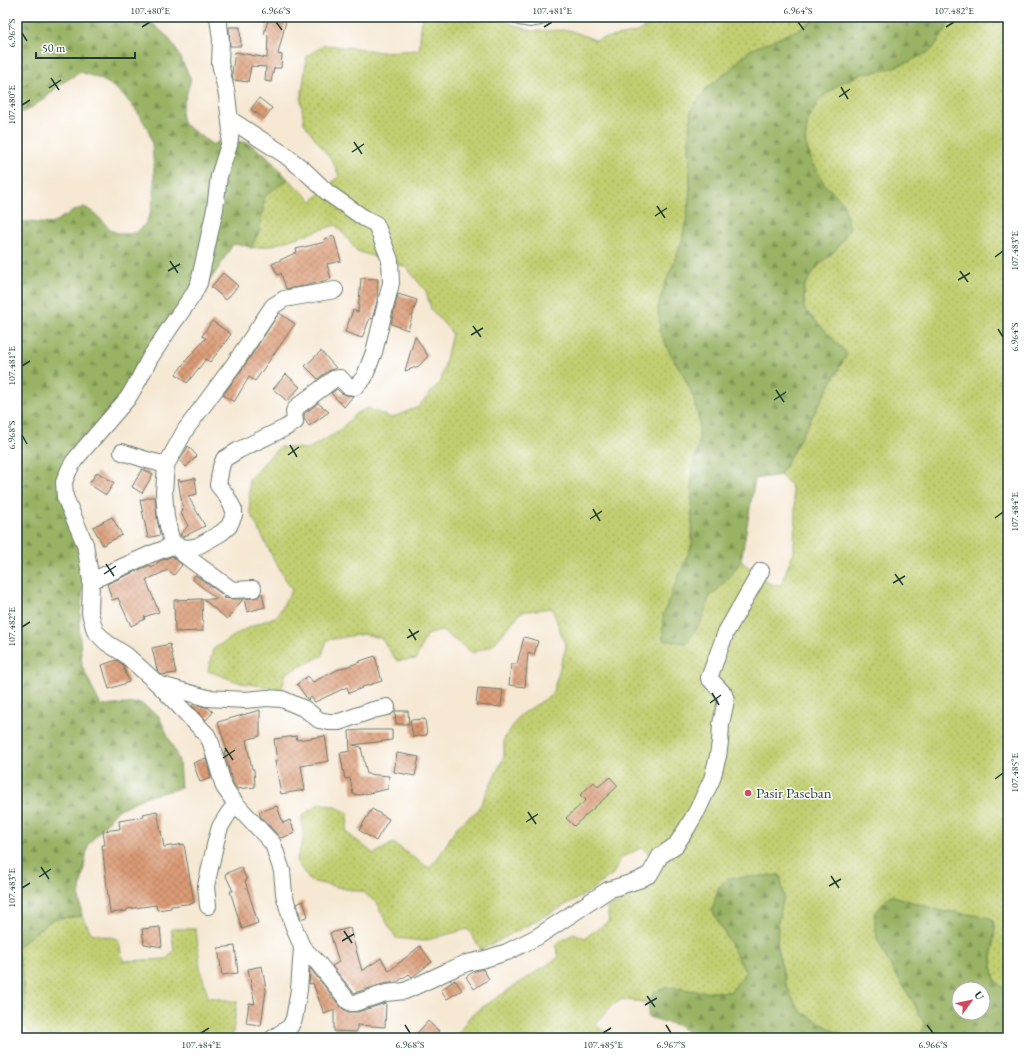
<svg xmlns="http://www.w3.org/2000/svg" width="1025" height="1055" viewBox="0 0 1025 1055" font-family="'EB Garamond',serif">
<defs>
<pattern id="grass-dots" width="8" height="8" patternUnits="userSpaceOnUse"><rect width="8" height="8" fill="#c2cf71"/><path d="M2 2h.1M6 6h.1" fill="none" stroke="#9da95e" stroke-width="1.8" stroke-linecap="round"/></pattern>
<pattern id="forest-firs" width="22" height="20" patternUnits="userSpaceOnUse"><rect width="22" height="20" fill="#99b263"/><path d="M5 1l3.5 6h-7zM16 11l3.5 6h-7z" fill="#7c9252"/></pattern>
<pattern id="building-cross-hatch" width="8" height="8" patternUnits="userSpaceOnUse"><rect width="8" height="8" fill="#dc9b76"/><path d="M0 0l8 8M0 8l8-8" fill="none" stroke="#b28062"/></pattern>
</defs>
<rect width="100%" height="100%" fill="#fff"/>
<filter id="ink" filterUnits="userSpaceOnUse"><feTurbulence type="fractalNoise" baseFrequency=".025" numOctaves="2"/><feDisplacementMap in="SourceGraphic" scale="8" xChannelSelector="R" yChannelSelector="G"/><feConvolveMatrix kernelMatrix="1 2 1 2 8 2 1 2 1" color-interpolation-filters="sRGB"/></filter>
<filter id="wash" filterUnits="userSpaceOnUse"><feTurbulence type="fractalNoise" baseFrequency=".012" numOctaves="4" result="noise"/><feDisplacementMap in="SourceGraphic" scale="16" xChannelSelector="R" yChannelSelector="G"/><feGaussianBlur stdDeviation="0.9" result="paint"/><feColorMatrix in="noise" values="0 0 0 0 0 0 0 0 0 0 0 0 0 0 0 0 0 1.4 0 .05"/><feComposite in="paint" operator="in"/></filter>
<g filter="url(#wash)">
<rect width="100%" height="100%" fill="#f6e8d3"/>
<!-- grass -->
<g fill="url(#grass-dots)" stroke="#708652">
<path d="M422,17H502L506,22L532,31L569,30L595,40L638,32L659,17H821L797,30L725,74L706,89L691,110L689,136L690,189L687,215L682,242L665,284L670,353L683,374L693,396L699,419V444L692,469V545L672,592L700,624L709,598L727,580L741,561L770,584L781,585L794,550L795,505L791,485L780,475L847,354L804,309V286L818,266L836,249L843,202L825,185L813,165L805,142L808,118L820,99L839,84L861,74L885,70L946,30L949,17H1008V989L1003,988C1000,986 996,982 995,979C989,966 994,941 995,928L956,912H944L890,895L877,938L887,960L914,1003L925,1026L918,1038H847L801,1012L792,998L786,984L777,948L778,922L784,896L780,876L729,878L719,887L712,910L746,973L730,992H654L649,1003L622,999L613,1005L595,1024L611,1038H455L472,1014L559,957L555,945L574,933L585,938L609,921L607,908L644,890L660,873L651,855L641,848L621,858L613,874L586,894L481,950L468,929L423,941L396,938L380,911L379,905L362,891H356L310,881L296,861L303,840L302,816L320,803L335,807L349,813L346,832L374,854L393,843L429,868L439,856L457,827L478,810L504,757V739L520,715L552,695L566,647L552,608L521,612L493,645L473,653L442,631L426,635L416,659L397,661L381,638L363,634L327,640L322,656L286,673L282,689L241,683L208,671L213,649L245,629L277,616L292,590L273,558L250,512L249,479L279,447L308,449L338,432L355,414L368,408L391,418L418,407L441,381L452,333L431,309L426,291L406,267L357,251L336,225L270,246L251,248L260,229L265,195L288,179L312,201L339,176L334,164L304,123L301,99L307,56L325,45L355,48L381,52L419,50Z"/>
<polygon points="82,916 91,933 118,939 123,961 167,959 174,950 171,929 196,929 200,967 208,997 237,1002 232,1038 35,1038 18,1021 25,1013 22,972 17,953 17,947 53,919"/>
</g>
<!-- forest -->
<g fill="url(#forest-firs)" stroke="#5c784c" fill-rule="evenodd">
<path d="M17,17H145L168,37L175,47L191,79L181,113L184,124L213,145L223,139L248,143L266,155L288,179L265,196L260,229L251,248L246,246L233,244L218,269L179,324L62,472L85,568L79,628L82,666L101,706L140,703L159,716L179,761L181,788L145,797L117,810L88,845L79,896L82,916L53,919L17,947V221L51,224L73,211L84,207C88,209 92,211 95,214C105,222 109,233 123,234C159,237 155,179 153,157C152,150 153,142 150,135C144,117 121,89 104,81C96,77 88,75 81,72L60,84L47,97L26,111L17,114Z"/>
<polygon points="821,17 949,17 946,30 932,50 909,62 885,70 861,74 839,84 820,99 808,118 805,142 813,165 825,185 843,202 850,228 836,250 818,266 804,286 804,309 847,354 780,475 755,479 741,561 727,580 709,598 700,624 687,643 663,640 663,615 672,592 692,545 692,469 699,444 699,419 693,396 683,374 670,353 660,332 658,307 665,284 682,242 687,215 690,189 689,136 691,110 706,89 725,74 750,50 797,30"/>
<polygon points="780,875 784,896 778,922 777,948 786,984 792,998 801,1012 847,1038 698,1038 677,1025 648,1017 649,1003 654,992 667,987 706,992 730,992 746,973 712,910 719,887 728,878"/>
<path d="M890,895L944,912H956L991,918L995,927L992,952V967L995,980L1003,988L1008,989V1038H918L925,1026L914,1003L887,960L877,938L874,914ZM959,989H983V1013H959Z"/>
<polygon points="17,953 22,972 25,1013 17,1022"/>
</g>
<g id="blocks">
<!-- building -->
<g fill="url(#building-cross-hatch)">
<polygon points="269,17 287,17 278,54 282,55 281,68 274,68 271,82 265,81 266,67 251,66 248,82 233,80 232,73 235,52 267,58 268,35 264,34"/>
<polygon points="229,27 240,27 241,46 230,46"/>
<polygon points="259,98 272,108 264,119 251,109"/>
<polygon points="334,236 341,261 327,264 331,279 305,286 286,289 281,273 278,275 272,264 297,252 296,249 325,242 324,239"/>
<polygon points="223,273 238,286 226,300 211,287"/>
<polygon points="361,278 378,279 377,302 372,319 370,318 362,338 345,332 353,310 358,312"/>
<polygon points="398,294 417,300 408,330 391,324"/>
<polygon points="279,313 295,324 255,381 249,377 234,402 223,395 243,368"/>
<polygon points="212,321 231,334 222,347 210,362 206,359 187,383 176,374 188,358 206,338 202,336"/>
<polygon points="415,336 428,356 419,366 405,371"/>
<polygon points="321,351 336,368 328,371 318,379 305,366"/>
<polygon points="286,374 300,387 287,401 273,389"/>
<polygon points="337,389 341,393 346,395 353,396 344,407 331,393"/>
<polygon points="318,403 329,412 309,426 304,419 304,414"/>
<polygon points="188,446 197,456 186,467 180,460"/>
<polygon points="142,469 153,474 142,493 132,487"/>
<polygon points="97,472 114,483 106,495 89,484"/>
<polygon points="195,478 197,494 188,496 205,526 183,537 180,535 188,526 180,511 183,510 178,480 179,479 180,481"/>
<polygon points="151,497 155,497 157,518 160,535 148,538 140,500"/>
<polygon points="112,517 122,535 103,545 93,527"/>
<polygon points="172,556 182,565 174,575 168,570 146,580 159,612 144,617 145,619 131,626 118,598 112,600 107,584 150,565 152,568 158,562"/>
<polygon points="195,575 226,597 224,598 232,599 243,599 227,619 203,599 217,599 192,579"/>
<polygon points="262,593 265,607 247,612 244,599 253,598 258,597"/>
<polygon points="202,599 203,631 175,632 174,600"/>
<polygon points="524,637 538,641 534,655 528,653 525,687 509,685 511,664 517,664"/>
<polygon points="170,644 176,673 162,675 157,670 152,648"/>
<polygon points="375,656 382,681 362,687 362,688 349,693 347,687 315,702 311,697 308,700 297,684 308,676 313,682 337,670 360,662 360,661"/>
<polygon points="117,660 123,665 129,682 109,689 102,665"/>
<polygon points="478,688 503,690 501,707 476,705"/>
<polygon points="194,704 209,708 213,712 206,720 192,706"/>
<polygon points="260,710 260,736 246,740 252,769 254,769 255,787 237,789 233,783 224,752 227,751 218,722"/>
<polygon points="395,711 408,711 409,724 396,724"/>
<polygon points="425,719 427,735 413,737 410,720"/>
<polygon points="363,730 392,730 392,740 353,745 361,747 367,774 389,776 388,789 360,795 353,794 350,778 345,779 340,753 350,751 349,731"/>
<polygon points="296,736 297,740 325,736 329,761 301,766 305,790 281,794 275,761 277,761 274,739"/>
<polygon points="397,753 419,757 415,776 394,772"/>
<polygon points="206,758 211,778 200,782 193,763"/>
<polygon points="610,777 618,786 574,826 566,818 586,800 580,795 594,782 598,787"/>
<polygon points="277,806 283,823 290,820 295,833 281,838 271,828 270,826 269,826 261,817 259,812"/>
<polygon points="372,809 389,819 376,841 359,830"/>
<polygon points="157,811 164,847 184,844 194,903 171,906 171,908 157,910 156,905 127,909 127,911 110,913 102,845 105,845 103,831 120,829 119,821 144,817 143,814"/>
<polygon points="241,867 247,880 245,881 258,923 242,929 230,891 233,891 225,874"/>
<polygon points="303,901 308,916 301,919 297,904"/>
<polygon points="160,927 162,947 144,944 142,929"/>
<polygon points="350,928 362,971 381,958 389,971 420,946 432,962 412,977 409,974 397,982 383,984 354,993 332,966 339,962 330,933"/>
<polygon points="235,946 238,973 222,975 218,948"/>
<polygon points="262,966 266,990 261,1026 259,1026 259,1025 246,1023 249,1003 255,1004 248,969"/>
<polygon points="310,968 341,1007 348,1012 358,1012 386,1003 385,1027 357,1025 357,1032 334,1031 334,1010 324,1014 313,983 309,984"/>
<polygon points="483,969 489,979 474,989 466,977 475,971"/>
<polygon points="455,980 462,990 447,999 441,990"/>
<polygon points="428,1021 439,1031 433,1038 413,1038"/>
</g>
</g>
</g>
<g filter="url(#ink)">
<use href="#blocks" fill-opacity="0" stroke="#6a796c" stroke-width="1"/>
<g fill="none" stroke-linecap="round" stroke-linejoin="round">
<defs>
<g id="minor">
<polyline points="218,17 221,40 220,63 227,95 231,131 229,145 219,176 215,209 199,283 193,295 171,326 150,358 138,381 128,398 84,449 74,461 69,470 64,482 65,497 85,544 91,581 90,613 95,631 107,643 126,655 159,685 207,735 211,743 224,787 236,804 273,844 282,871 284,894 292,922 302,947 299,990 294,1019 290,1027 273,1038"/>
<polyline points="519,17 530,19 541,17"/>
<polyline points="122,452 147,460 166,465 164,492 166,517 171,539 175,545 182,553 191,560 232,590 253,589"/>
<polyline points="166,465 186,429 235,363 273,306 284,299 335,290"/>
<polyline points="91,581 151,554 175,545 187,548 198,546 221,533 229,526 234,515 234,510 226,495 218,485 221,467 224,459 239,450 285,428 295,422 294,411 298,406 334,379 340,378 348,386 355,387 364,378 374,352 391,283 390,260 376,224 364,218 328,193 305,171 285,155 231,120"/>
<polyline points="161,685 207,698 245,700 267,698 282,699 305,709 319,720 329,722 339,722 373,710 387,707"/>
<polyline points="208,906 206,886 216,841 220,827 228,814 236,804"/>
<polyline points="302,947 318,963 348,1001 352,1003 355,1003 386,993 405,991 457,967 467,963 485,959 507,952 537,937 608,890 639,880 650,874 660,856 676,845 687,828 698,809 712,779 718,756 720,742 721,724 726,700 724,694 709,678 726,632 761,571"/>
</g>
</defs>
<!-- minor casing -->
<use href="#minor" stroke="#6a796c" stroke-width="18"/>
<!-- minor -->
<use href="#minor" stroke="#fff" stroke-width="16"/>
</g>
</g>
<!-- ticks -->
<path fill="none" stroke="#1f3d34" stroke-width="1.5" d="M276,22L282,30M798,22L804,30M142,27L150,22M544,27L552,22M946,27L954,22M22,33L27,41M51,78L59,90M841,87L848,99M49,88L61,80M839,97L850,89M22,105L30,100M354,142L362,154M352,152L364,144M657,206L665,218M655,216L667,208M995,257L1003,251M170,261L178,273M168,271L180,264M960,271L968,282M958,280L970,273M473,326L481,337M998,329L1003,337M471,335L483,328M22,366L30,361M776,390L784,402M774,400L786,392M22,435L27,444M290,445L297,457M288,455L299,447M593,509L600,521M995,518L1003,512M590,519L602,511M106,564L114,576M104,574L116,566M895,574L903,585M893,583L905,576M22,627L30,622M409,629L416,640M407,638L419,631M712,693L719,705M710,703L721,695M225,748L233,760M223,758L235,750M995,779L1003,773M528,812L536,824M526,822L538,814M41,867L49,879M831,876L839,888M39,877L51,869M829,886L841,879M22,888L30,883M344,931L352,943M342,941L354,934M647,996L655,1007M645,1005L657,998M405,1025L410,1033M666,1025L671,1033M927,1025L933,1033M201,1033L209,1028M603,1033L611,1028"/>
<!-- markers -->
<circle fill="#d1495b" stroke="#fff" stroke-width="1.5" cx="748" cy="793" r="4"/>
<g text-anchor="middle" stroke-width="3" stroke-linejoin="round" paint-order="stroke">
<!-- poi labels -->
<g font-size="15" fill="#1f3d34" stroke="#fff" text-anchor="start">
<text x="756" y="798">Pasir Paseban</text>
</g>
</g>
<!-- margin -->
<rect width="1025" height="1055" fill="none" stroke="#fff" stroke-width="44"/>
<!-- north arrow -->
<g transform="translate(971 1001) rotate(57)"><circle r="19" fill="#ffffff" stroke="#a5b1ae"/>
<path d="M0-3L7 15L0 10L-7 15Z" fill="#d1495b"/>
<text y="-6" font-size="11" font-weight="bold" text-anchor="middle" fill="#1f3d34">U</text>
</g>
<!-- scale -->
<path d="M36 52v6h99v-6" fill="none" stroke="#1f3d34" stroke-width="2"/>
<text x="42" y="52" font-size="12" fill="#1f3d34" stroke="#ffffff" stroke-width="3" paint-order="stroke">50 m</text>
<rect x="22" y="22" width="981" height="1011" fill="none" stroke="#1f3d34" stroke-width="1.5"/>
<g font-size="10" text-anchor="middle" fill="#1f3d34">
<text x="150" y="14">107.480°E</text>
<text x="276" y="14">6.966°S</text>
<text x="552" y="14">107.481°E</text>
<text x="798" y="14">6.964°S</text>
<text x="954" y="14">107.482°E</text>
<text transform="translate(11 33) rotate(-90)" y="4">6.967°S</text>
<text transform="translate(11 105) rotate(-90)" y="4">107.480°E</text>
<text transform="translate(1014 251) rotate(-90)" y="4">107.483°E</text>
<text transform="translate(1014 337) rotate(-90)" y="4">6.964°S</text>
<text transform="translate(11 366) rotate(-90)" y="4">107.481°E</text>
<text transform="translate(11 435) rotate(-90)" y="4">6.968°S</text>
<text transform="translate(1014 512) rotate(-90)" y="4">107.484°E</text>
<text transform="translate(11 627) rotate(-90)" y="4">107.482°E</text>
<text transform="translate(1014 773) rotate(-90)" y="4">107.485°E</text>
<text transform="translate(11 888) rotate(-90)" y="4">107.483°E</text>
<text x="201" y="1048">107.484°E</text>
<text x="410" y="1048">6.968°S</text>
<text x="603" y="1048">107.485°E</text>
<text x="671" y="1048">6.967°S</text>
<text x="933" y="1048">6.966°S</text>
</g>
</svg>
